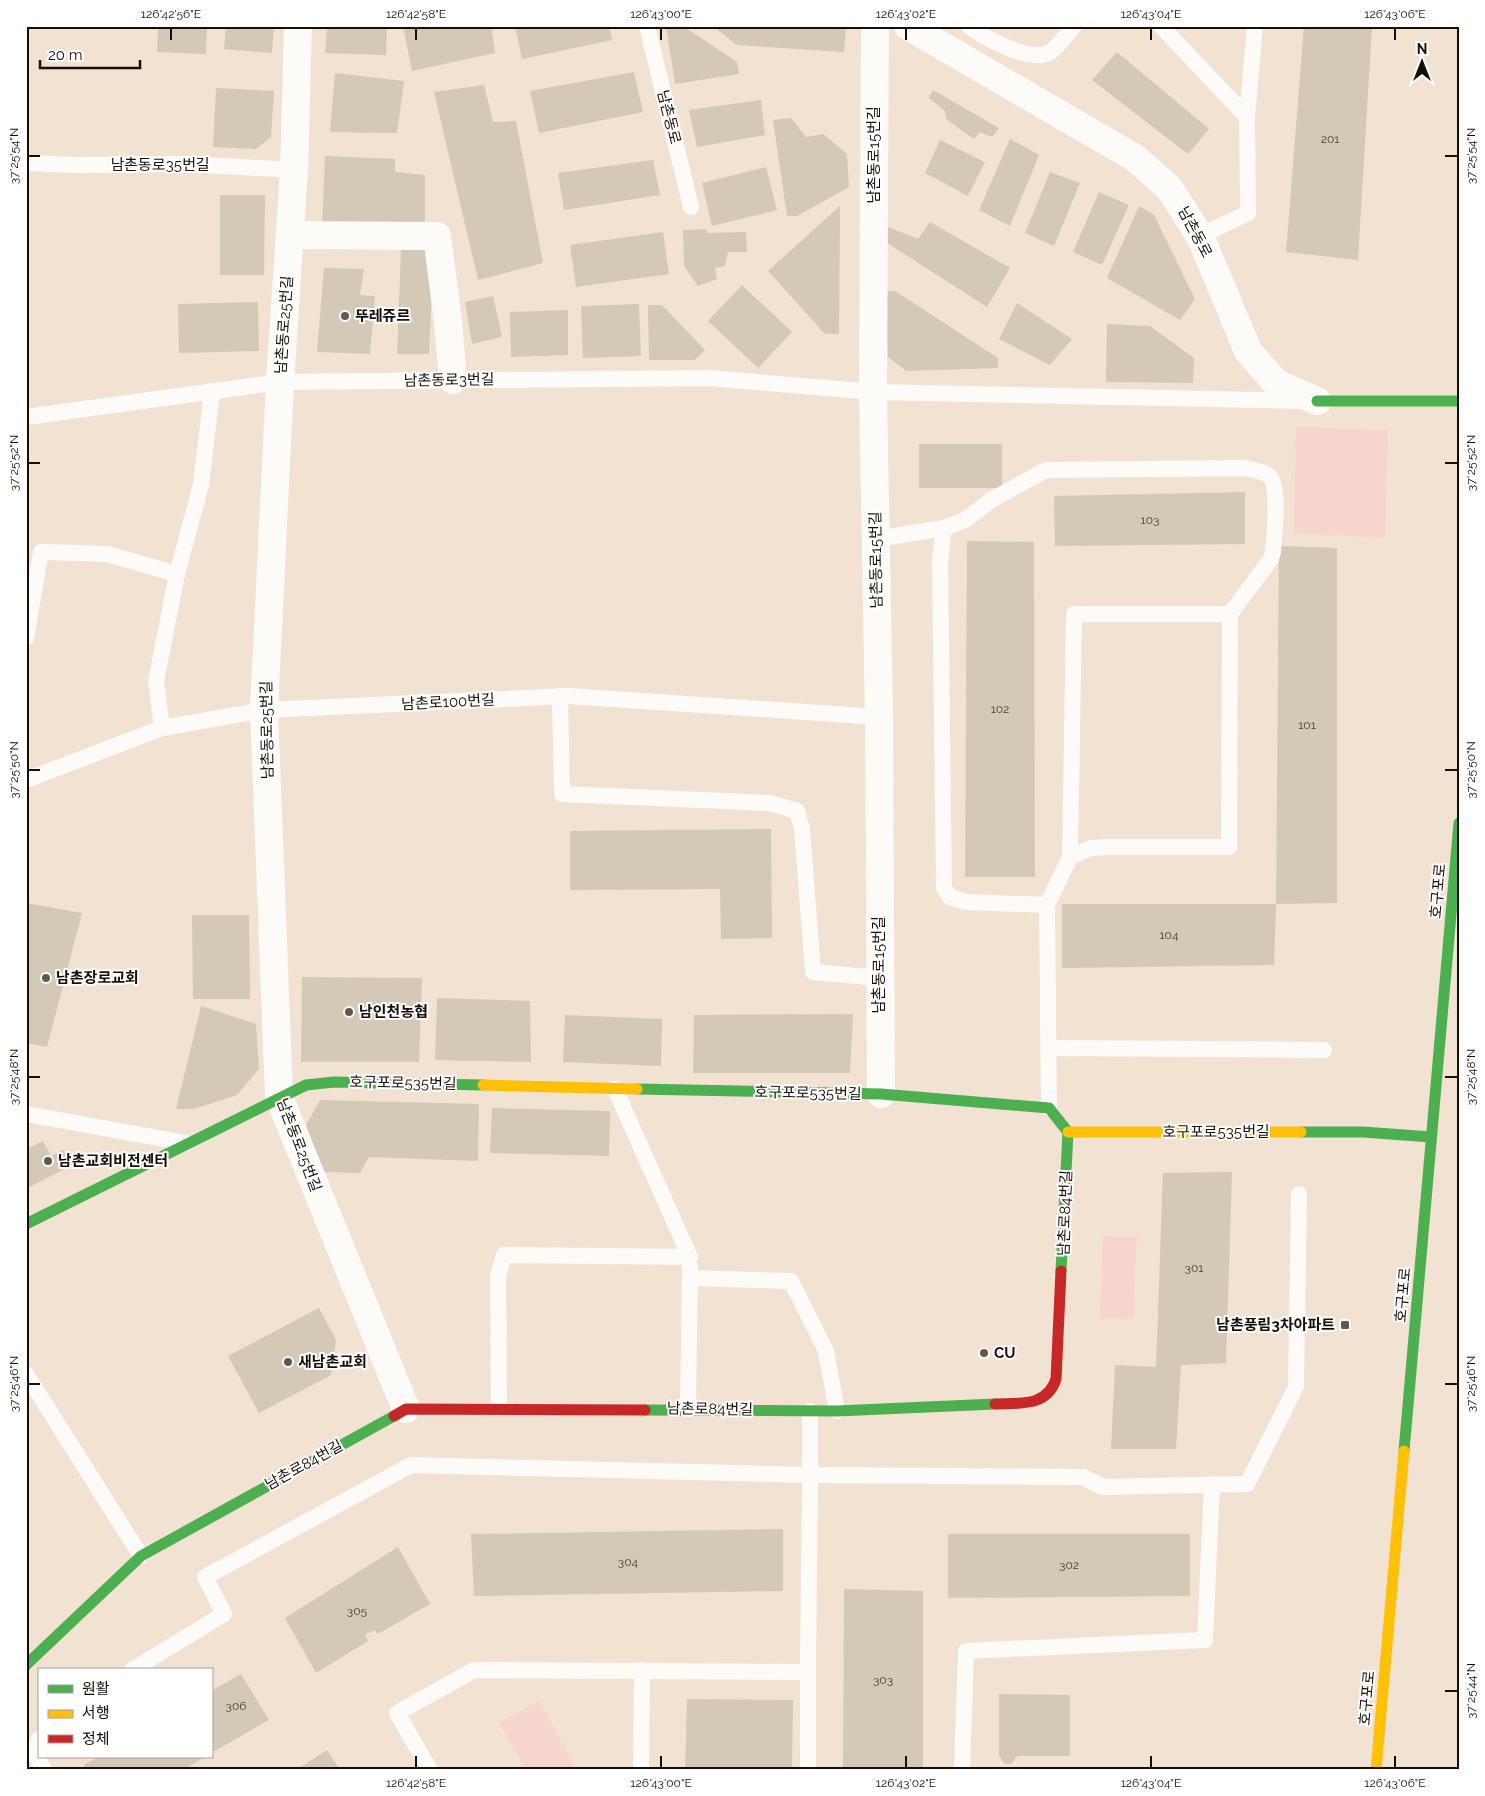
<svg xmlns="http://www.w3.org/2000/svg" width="1485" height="1796" viewBox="0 0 1485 1796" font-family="Raleway,'Noto Sans KR',sans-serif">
<rect width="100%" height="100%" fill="#f1e2d2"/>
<!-- green -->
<g fill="#f6d5cc">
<polygon points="1296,427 1388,430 1385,538 1294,533"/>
<polygon points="1103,1236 1137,1237 1133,1319 1100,1318"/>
<polygon points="539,1701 577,1770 525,1770 499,1723"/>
</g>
<!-- building -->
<g fill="#d3c9b6">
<polygon points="158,26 207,26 206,54 157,52"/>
<polygon points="226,26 274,26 272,53 224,49"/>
<polygon points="327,26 387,26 386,55 325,53"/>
<polygon points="403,26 491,26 495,53 412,71"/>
<polygon points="515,26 609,26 612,40 522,59"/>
<polygon points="666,26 683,26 737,62 739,74 675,84"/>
<polygon points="713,26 846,26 844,52 737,45"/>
<polygon points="1304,26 1372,26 1358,260 1286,252"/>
<polygon points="1117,52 1209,129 1188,154 1092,80"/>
<polygon points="634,72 643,112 539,133 530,91"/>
<polygon points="335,73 404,81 397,133 330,132"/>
<polygon points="484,85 493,122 516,121 543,263 478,280 434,92"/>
<polygon points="216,88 274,91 271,137 256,149 213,147"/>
<polygon points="933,90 999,128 992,137 980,132 974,139 946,119 945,111 929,98"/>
<polygon points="761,100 765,135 697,147 689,110"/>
<polygon points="791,118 806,137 823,134 847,154 849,187 797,216 787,216 773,120"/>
<polygon points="1010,139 1039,155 1010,226 979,210"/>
<polygon points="940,140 985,162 968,196 925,173"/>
<polygon points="325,156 395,159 395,172 425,175 425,231 322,229"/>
<polygon points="653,160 660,195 564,210 558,173"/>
<polygon points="766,167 777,210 712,226 702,183"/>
<polygon points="1050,172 1080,183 1054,246 1025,233"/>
<polygon points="1099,192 1129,205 1102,265 1073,252"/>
<polygon points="220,195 265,195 264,275 220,275"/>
<polygon points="840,206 839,334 825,334 768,271"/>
<polygon points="1139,206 1154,215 1195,299 1180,320 1107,278"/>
<polygon points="930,222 1010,268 987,307 881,239 888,227 918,239"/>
<polygon points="707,229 707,233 746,232 747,252 728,252 725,266 715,268 717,279 698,286 684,266 683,230"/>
<polygon points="663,232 669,274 576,287 570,245"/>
<polygon points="434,249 429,354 397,354 401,250"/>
<polygon points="324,268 364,269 360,295 375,296 370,354 317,352"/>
<polygon points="742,285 792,332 758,368 708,321"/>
<polygon points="885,291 895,291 998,358 998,368 906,371 888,357"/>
<polygon points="493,296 502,337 472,344 465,302"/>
<polygon points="258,302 259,351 179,353 178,304"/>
<polygon points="1017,303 1072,339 1050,365 999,339"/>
<polygon points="639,304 641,356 583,358 581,306"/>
<polygon points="648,305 662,305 705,350 695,360 649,360"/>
<polygon points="568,310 568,355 511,357 510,312"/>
<polygon points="1107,324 1150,326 1194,358 1193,383 1106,382"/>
<rect x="919" y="444" width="83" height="44"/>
<polygon points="1245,492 1245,544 1055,546 1054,496"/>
<polygon points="967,541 1034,542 1035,877 965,877"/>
<polygon points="1279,546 1337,548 1337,903 1276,904"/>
<polygon points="771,829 772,938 721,939 720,889 570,890 570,831"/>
<polygon points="26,903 82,913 47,1047 26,1043"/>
<polygon points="1062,904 1276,904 1274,965 1062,968"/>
<polygon points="192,915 249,915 250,999 193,999"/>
<polygon points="302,977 422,978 419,1062 301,1062"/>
<polygon points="437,998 530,1001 531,1062 435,1060"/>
<polygon points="201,1006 256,1024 259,1069 237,1095 194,1109 176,1109"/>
<polygon points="853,1014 850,1073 693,1073 694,1015"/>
<polygon points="565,1015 662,1019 661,1066 563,1062"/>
<polygon points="320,1100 479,1104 478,1161 369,1157 360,1173 323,1172 306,1125"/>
<polygon points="492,1108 610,1111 609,1156 490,1153"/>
<polygon points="43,1141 51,1156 63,1150 72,1165 26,1189 26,1149"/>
<polygon points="1232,1172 1226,1363 1181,1365 1176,1449 1111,1449 1115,1365 1156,1367 1163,1173"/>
<polygon points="319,1308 336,1340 331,1375 259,1413 228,1356"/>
<polygon points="783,1529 783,1591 474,1596 471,1534"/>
<polygon points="948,1534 1190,1534 1190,1596 948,1598"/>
<polygon points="398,1547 430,1604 378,1634 374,1630 365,1635 368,1641 316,1673 285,1618"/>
<polygon points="844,1589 923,1591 923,1770 843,1770"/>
<polygon points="241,1674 269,1720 211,1753 211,1691"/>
<polygon points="999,1694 1070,1695 1070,1756 1017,1756 1011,1764 1005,1764 999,1756"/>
<polygon points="687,1699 793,1700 792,1770 685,1770"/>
<polygon points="327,1750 340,1770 296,1770"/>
<polygon points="98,1757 205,1757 183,1770 87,1770 84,1765"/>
</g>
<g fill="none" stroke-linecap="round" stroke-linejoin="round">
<!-- lane -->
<g stroke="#fdfbf8" stroke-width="16">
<polyline points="647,26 691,207"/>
<path d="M969,26C984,38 1032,64 1050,52C1059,46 1067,34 1074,26"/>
<polyline points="1161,26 1247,117"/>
<polyline points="26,163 75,165 186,164 294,170"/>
<polyline points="1200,236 1248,213 1247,117 1255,26"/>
<polyline points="26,417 280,382 710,378 873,392 1302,401"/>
<polyline points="944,528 940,561 944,888 950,897 966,902 1047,905"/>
<path d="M876,539L944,528L965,520L993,499L1046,470L1244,468C1252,470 1264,471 1270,477C1280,489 1274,536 1273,552L1271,559L1230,614"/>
<polyline points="26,638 41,552 107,554 177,574"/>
<polyline points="560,696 562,794 770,803 797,811 802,829 813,972 879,978"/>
<polyline points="162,728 156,681 177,574 201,485 212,391"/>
<polyline points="26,780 162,728 264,710 568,696 879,717"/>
<polyline points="1048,1048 1324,1050"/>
<polyline points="1049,1108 1047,905 1070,857 1091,848 1106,847 1229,847 1230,614 1074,614 1070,857"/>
<polyline points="26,1114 186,1143"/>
<polyline points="690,1278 791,1281 826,1351 837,1411"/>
<polyline points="26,1374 141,1556"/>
<polyline points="499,1408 498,1276 504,1255 690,1257 615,1089"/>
<polyline points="688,1409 690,1267"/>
<polyline points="810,1411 810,1475 1083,1477 1103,1487 1247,1484 1296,1387 1299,1194"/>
<polyline points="132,1670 224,1614 205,1577 411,1465 810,1475 808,1672"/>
<polyline points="39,1739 33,1750 44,1770"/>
<polyline points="430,1770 397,1713 474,1670 808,1672 808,1770"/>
<polyline points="641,1770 642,1670"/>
<polyline points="962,1770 966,1651 1205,1640 1212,1484"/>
</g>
<!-- street -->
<g stroke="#fdfbf8" stroke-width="28">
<polyline points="298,26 294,170 280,382 264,710 279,1097 406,1409"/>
<polyline points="875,26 873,392 879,717 881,1094"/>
<polyline points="908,26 1135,158 1169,188 1200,236 1248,351 1276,383 1317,401"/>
<polyline points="290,235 437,236 448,321 453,380"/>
</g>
<!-- fast -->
<g stroke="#4caf50" stroke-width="11">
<polyline points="1317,401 1459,401"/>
<polyline points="637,1089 881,1094 1049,1108 1068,1132"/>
<polyline points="1301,1132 1363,1132 1431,1137"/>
<polyline points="26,1224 306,1085 334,1082 483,1085"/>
<polyline points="1061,1271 1068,1132"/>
<polyline points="645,1410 837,1411 995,1404"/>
<polyline points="1404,1451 1459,823"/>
<polyline points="26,1665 141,1556 394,1416"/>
</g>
<!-- slow -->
<g stroke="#ffc107" stroke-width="11">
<polyline points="483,1085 637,1089"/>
<polyline points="1068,1132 1301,1132"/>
<polyline points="1376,1770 1404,1451"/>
</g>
<!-- jam -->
<g stroke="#c62828" stroke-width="11">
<path d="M995,1404C1020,1403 1047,1407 1056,1379L1061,1271"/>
<polyline points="394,1416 406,1409 645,1410"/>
</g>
</g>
<!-- ticks -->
<path fill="none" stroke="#170e05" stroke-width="2" d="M171,28V40M416,28V40M661,28V40M906,28V40M1151,28V40M1395,28V40M28,156H40M1445,156H1458M28,463H40M1445,463H1458M28,770H40M1445,770H1458M28,1077H40M1445,1077H1458M28,1384H40M1445,1384H1458M1445,1691H1458M416,1756V1768M661,1756V1768M906,1756V1768M1151,1756V1768M1395,1756V1768"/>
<!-- markers -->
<g fill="#63584d" stroke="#fff" stroke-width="2">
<circle cx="345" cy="316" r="5"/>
<circle cx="46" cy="978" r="5"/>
<circle cx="349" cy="1012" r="5"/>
<circle cx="48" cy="1161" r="5"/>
<rect x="1340" y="1320" width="10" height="10" rx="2.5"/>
<circle cx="984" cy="1353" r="5"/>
<circle cx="288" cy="1362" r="5"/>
</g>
<g text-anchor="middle" stroke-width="4" stroke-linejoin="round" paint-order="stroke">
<!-- number labels -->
<g font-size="12" fill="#463d31">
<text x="1330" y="143">201</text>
<text x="1150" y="524">103</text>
<text x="1000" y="713">102</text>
<text x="1307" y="729">101</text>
<text x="1169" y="939">104</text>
<text x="1194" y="1272">301</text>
<text x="628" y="1566">304</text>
<text x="1069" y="1569">302</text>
<text x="357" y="1615">305</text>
<text x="883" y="1684">303</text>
<text x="236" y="1710">306</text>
</g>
<!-- street labels -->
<g font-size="15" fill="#170e05" stroke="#fff">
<text transform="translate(669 117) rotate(76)" y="5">남촌동로</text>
<text transform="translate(874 155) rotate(-90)" y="5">남촌동로15번길</text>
<text x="160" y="170">남촌동로35번길</text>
<text transform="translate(1195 232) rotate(62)" y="5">남촌동로</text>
<text transform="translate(284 325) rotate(-86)" y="5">남촌동로25번길</text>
<text transform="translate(449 380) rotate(-1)" y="5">남촌동로3번길</text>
<text transform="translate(876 560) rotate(-91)" y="5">남촌동로15번길</text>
<text transform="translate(448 702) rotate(-3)" y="5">남촌로100번길</text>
<text transform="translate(267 730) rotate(-91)" y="5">남촌동로25번길</text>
<text transform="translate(1438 891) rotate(-85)" y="5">호구포로</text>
<text transform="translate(879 965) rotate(-90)" y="5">남촌동로15번길</text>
<text transform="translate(403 1083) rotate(1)" y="5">호구포로535번길</text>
<text transform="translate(808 1093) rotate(1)" y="5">호구포로535번길</text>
<text x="1216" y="1137">호구포로535번길</text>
<text transform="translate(299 1145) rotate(69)" y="5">남촌동로25번길</text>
<text transform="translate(1065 1213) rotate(-88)" y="5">남촌로84번길</text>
<text transform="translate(1403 1295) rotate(-85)" y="5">호구포로</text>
<text transform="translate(710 1409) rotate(1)" y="5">남촌로84번길</text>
<text transform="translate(304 1465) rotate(-29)" y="5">남촌로84번길</text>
<text transform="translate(1367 1698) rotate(-85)" y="5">호구포로</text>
</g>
<!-- poi labels -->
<g font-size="15" font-weight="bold" fill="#170e05" stroke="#fff" text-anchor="start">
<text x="355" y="321">뚜레쥬르</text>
<text x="56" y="983">남촌장로교회</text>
<text x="359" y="1017">남인천농협</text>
<text x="58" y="1166">남촌교회비전센터</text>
<text x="1335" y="1330" text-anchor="end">남촌풍림3차아파트</text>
<text x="994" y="1358">CU</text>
<text x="298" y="1367">새남촌교회</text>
</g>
</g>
<!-- border -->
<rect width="1485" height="1796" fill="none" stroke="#ffffff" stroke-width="55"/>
<!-- legend -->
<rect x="38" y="1668" width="175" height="90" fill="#ffffff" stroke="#a29f9b"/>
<rect x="48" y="1685" width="25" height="8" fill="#4caf50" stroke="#a29f9b"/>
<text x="82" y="1694" font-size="15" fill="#170e05">원활</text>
<rect x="48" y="1710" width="25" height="8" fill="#ffc107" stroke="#a29f9b"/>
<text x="82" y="1718" font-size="15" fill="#170e05">서행</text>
<rect x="48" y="1735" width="25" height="8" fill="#c62828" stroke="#a29f9b"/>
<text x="82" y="1744" font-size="15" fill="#170e05">정체</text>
<!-- north arrow -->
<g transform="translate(1422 62)" stroke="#ffffff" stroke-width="4" paint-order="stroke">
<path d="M0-4L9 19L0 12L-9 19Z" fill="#170e05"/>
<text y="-8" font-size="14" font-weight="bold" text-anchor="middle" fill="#170e05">N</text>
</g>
<!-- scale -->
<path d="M40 60v8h100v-8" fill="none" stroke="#170e05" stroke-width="2.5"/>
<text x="48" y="60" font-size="15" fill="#170e05" stroke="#ffffff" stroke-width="4" paint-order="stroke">20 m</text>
<rect x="28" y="28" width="1430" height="1740" fill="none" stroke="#170e05" stroke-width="2"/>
<g font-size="12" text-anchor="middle" fill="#170e05">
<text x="171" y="18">126°42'56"E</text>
<text x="416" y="18">126°42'58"E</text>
<text x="661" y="18">126°43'00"E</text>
<text x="906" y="18">126°43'02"E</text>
<text x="1151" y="18">126°43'04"E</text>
<text x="1395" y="18">126°43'06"E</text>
<text transform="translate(14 156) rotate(-90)" y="4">37°25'54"N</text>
<text transform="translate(1471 156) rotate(-90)" y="4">37°25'54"N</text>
<text transform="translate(14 463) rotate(-90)" y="4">37°25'52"N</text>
<text transform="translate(1471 463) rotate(-90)" y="4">37°25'52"N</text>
<text transform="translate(14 770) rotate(-90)" y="4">37°25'50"N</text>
<text transform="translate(1471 770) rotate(-90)" y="4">37°25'50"N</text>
<text transform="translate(14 1077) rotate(-90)" y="4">37°25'48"N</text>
<text transform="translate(1471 1077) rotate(-90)" y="4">37°25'48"N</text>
<text transform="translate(14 1384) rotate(-90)" y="4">37°25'46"N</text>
<text transform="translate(1471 1384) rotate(-90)" y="4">37°25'46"N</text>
<text transform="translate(1471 1691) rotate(-90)" y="4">37°25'44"N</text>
<text x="416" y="1787">126°42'58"E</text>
<text x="661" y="1787">126°43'00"E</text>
<text x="906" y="1787">126°43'02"E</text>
<text x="1151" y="1787">126°43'04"E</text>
<text x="1395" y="1787">126°43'06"E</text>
</g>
</svg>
